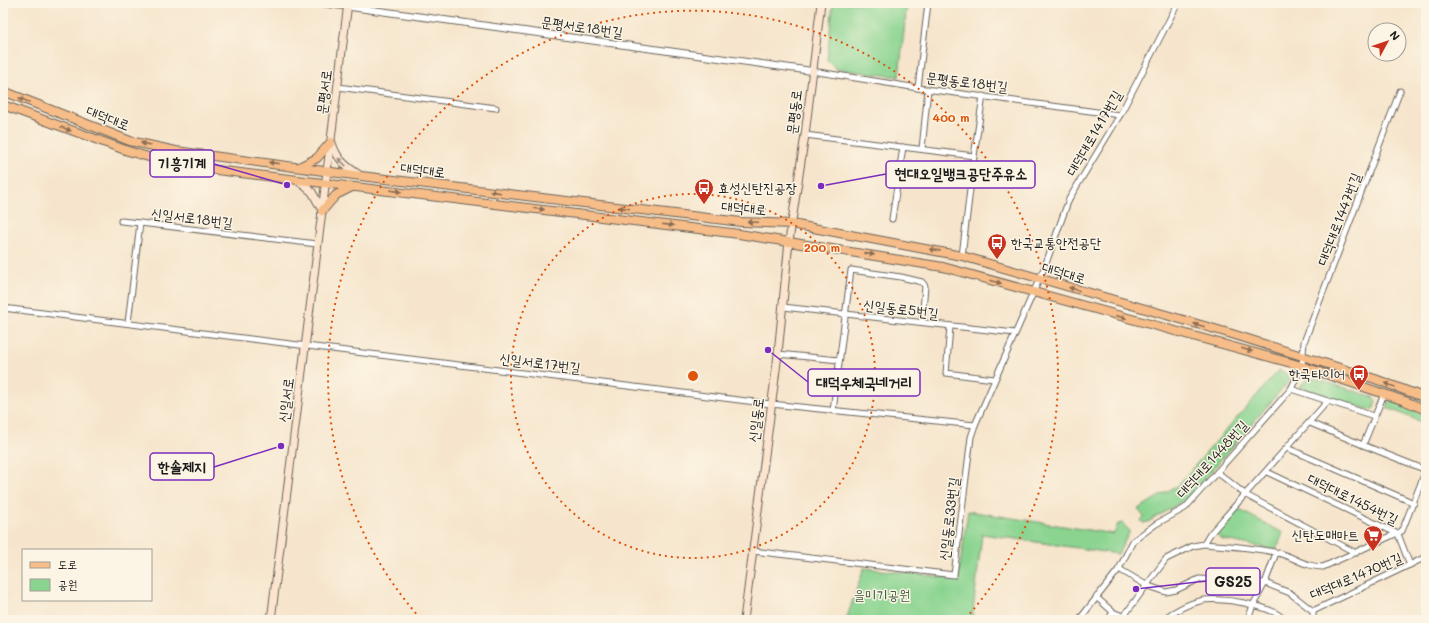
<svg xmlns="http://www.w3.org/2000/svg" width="1429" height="623" viewBox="0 0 1429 623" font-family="Mali,'Poor Story',sans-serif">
<rect width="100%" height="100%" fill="#fcf5e5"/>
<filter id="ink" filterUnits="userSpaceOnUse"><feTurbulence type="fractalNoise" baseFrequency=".025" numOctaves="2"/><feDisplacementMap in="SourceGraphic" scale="8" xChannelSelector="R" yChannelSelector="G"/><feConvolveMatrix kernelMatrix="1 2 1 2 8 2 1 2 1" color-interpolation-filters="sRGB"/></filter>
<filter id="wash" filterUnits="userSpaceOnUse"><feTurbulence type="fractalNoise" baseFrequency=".012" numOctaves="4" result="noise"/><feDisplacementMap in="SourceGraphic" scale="16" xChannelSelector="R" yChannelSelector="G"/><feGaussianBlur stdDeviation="0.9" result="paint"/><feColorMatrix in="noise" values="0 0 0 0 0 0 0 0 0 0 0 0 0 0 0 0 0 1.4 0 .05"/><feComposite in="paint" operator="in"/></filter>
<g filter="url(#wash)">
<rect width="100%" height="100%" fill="#f6e5cc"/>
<!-- green -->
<g fill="#8ad490" stroke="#537856">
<polygon points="833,3 907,3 899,77 836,69 827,60"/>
<polygon points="1279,370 1286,373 1290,380 1188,498 1148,522 1143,523 1141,520 1144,517 1138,509 1178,485"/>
<polygon points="1310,377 1373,397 1376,401 1374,408 1370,410 1299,387"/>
<polygon points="1391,400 1426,415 1426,424 1388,408 1387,404"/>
<polygon points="1236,508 1283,533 1276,550 1220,539 1216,532"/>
<polygon points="968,511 1114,534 1118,524 1122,523 1130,531 1118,554 982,534 972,620 846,620 864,568 958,579"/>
</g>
</g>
<g filter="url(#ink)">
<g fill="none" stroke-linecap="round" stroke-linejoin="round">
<defs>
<g id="minor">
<polyline points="812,71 918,88 1120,115"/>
<polyline points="338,87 496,108"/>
<polyline points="918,88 928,3"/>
<polyline points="805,135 974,156"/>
<polyline points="922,149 928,89"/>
<polyline points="892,219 903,147"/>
<polyline points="121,221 140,223"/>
<polyline points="962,256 974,156 983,96"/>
<polyline points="783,307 1015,333"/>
<polyline points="3,308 771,404 975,425"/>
<polyline points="128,323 140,223 317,244"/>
<polyline points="950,327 946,373 994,379"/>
<polyline points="778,354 839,360"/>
<polyline points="1291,389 1374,416"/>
<polyline points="1384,394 1363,445 1426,470"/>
<polyline points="833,411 851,270 901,277 922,282 925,286 922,322"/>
<polyline points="1310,423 1363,445"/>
<polyline points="1287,448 1414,503"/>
<polyline points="1217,472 1246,495 1356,553"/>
<polyline points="1267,472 1398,534 1410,565"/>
<path d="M1204,544C1229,546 1254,547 1278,553C1295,557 1305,567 1323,567L1402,531L1426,470"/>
<polyline points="753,551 954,575 971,437 975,425 1045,266 1069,199 1120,115 1178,3"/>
<polyline points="1119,569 1146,585 1166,592 1176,590 1199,579 1265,583 1290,593 1313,611"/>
<polyline points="1096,597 1113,612 1131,620"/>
<polyline points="1313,611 1426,557"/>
<polyline points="1124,616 1166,559 1193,546 1204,544 1210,534 1327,402"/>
<polyline points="1079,620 1119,569 1133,541 1156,524 1185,508 1291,389 1302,366 1304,342 1400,91"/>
<polyline points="1108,620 1113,612"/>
<path d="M1162,620C1173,612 1186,604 1200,601C1217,596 1273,605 1284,620"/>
<polyline points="1248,620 1253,605 1265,583 1276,553"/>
<polyline points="1313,620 1313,611"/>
</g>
<polyline id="tertiary" points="322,3 812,71"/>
<g id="secondary">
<path d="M332,143C337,160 347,167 361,176"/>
<polyline points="297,180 312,192 322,210"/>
<polyline points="271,620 348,3"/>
<polyline points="744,620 778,354 789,241 805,135 821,3"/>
</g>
<g id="primary">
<polyline points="3,91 130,141 176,151 361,176 741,222 792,224 962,256 1232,334 1375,379 1426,398"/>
<polyline points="3,105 128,151 176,165 739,234 943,267 1302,366 1405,401 1426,410"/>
<polyline points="301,166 317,158 331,142"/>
<polyline points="322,211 336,195 352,187"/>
</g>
</defs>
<!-- minor casing -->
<use href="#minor" stroke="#68625a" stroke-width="7"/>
<!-- tertiary casing -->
<use href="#tertiary" stroke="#68625a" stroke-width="8"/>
<!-- secondary casing -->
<use href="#secondary" stroke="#68625a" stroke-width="9"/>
<!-- primary casing -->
<use href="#primary" stroke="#68625a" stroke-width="10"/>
<!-- minor -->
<use href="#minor" stroke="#fff" stroke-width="5"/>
<!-- tertiary -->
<use href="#tertiary" stroke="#fff" stroke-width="6"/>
<!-- secondary -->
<use href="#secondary" stroke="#fce5cf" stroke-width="7"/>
<!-- primary -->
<use href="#primary" stroke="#f7bd88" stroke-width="8"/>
</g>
<!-- one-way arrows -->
<defs><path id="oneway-solid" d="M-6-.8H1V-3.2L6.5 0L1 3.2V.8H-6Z"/></defs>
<g fill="#8a6c52">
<use href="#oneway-solid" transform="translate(24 100) rotate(-158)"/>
<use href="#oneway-solid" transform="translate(66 129) rotate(21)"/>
<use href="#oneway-solid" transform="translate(146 144) rotate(-167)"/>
<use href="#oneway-solid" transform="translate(274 163) rotate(-173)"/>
<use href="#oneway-solid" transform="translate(396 191) rotate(7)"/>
<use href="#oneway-solid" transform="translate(495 192) rotate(-173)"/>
<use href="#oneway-solid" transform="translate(624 208) rotate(-173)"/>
<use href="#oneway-solid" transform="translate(539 209) rotate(7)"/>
<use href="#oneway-solid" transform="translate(753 222) rotate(-178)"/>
<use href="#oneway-solid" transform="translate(668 225) rotate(7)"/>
<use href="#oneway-solid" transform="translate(935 250) rotate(-169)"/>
<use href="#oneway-solid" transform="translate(869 254) rotate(9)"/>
<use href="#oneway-solid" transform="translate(996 282) rotate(16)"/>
<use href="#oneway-solid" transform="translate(1074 289) rotate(-163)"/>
<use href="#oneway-solid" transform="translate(1121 317) rotate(14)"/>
<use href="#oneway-solid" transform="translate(1199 325) rotate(-164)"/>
<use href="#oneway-solid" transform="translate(1247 350) rotate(16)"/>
<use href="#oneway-solid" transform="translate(1390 385) rotate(-159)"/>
</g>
<use fill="#978b7e" href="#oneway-solid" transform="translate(342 162) rotate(-136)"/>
</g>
<!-- distance rings -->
<g fill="none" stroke="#de560d" stroke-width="2" stroke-dasharray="2 4">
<circle cx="693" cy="376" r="182"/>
<path d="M420 618A365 365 0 1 1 966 618"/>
</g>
<!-- icons -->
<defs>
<symbol id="bus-pin" viewBox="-11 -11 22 30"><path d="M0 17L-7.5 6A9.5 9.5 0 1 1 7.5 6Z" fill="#c8321e" stroke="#fcf5e5"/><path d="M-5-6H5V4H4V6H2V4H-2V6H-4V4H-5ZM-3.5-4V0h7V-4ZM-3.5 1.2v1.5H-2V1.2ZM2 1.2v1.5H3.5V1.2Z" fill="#fff"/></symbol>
<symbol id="supermarket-pin" viewBox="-11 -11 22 30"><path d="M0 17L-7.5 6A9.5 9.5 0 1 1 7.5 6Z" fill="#c8321e" stroke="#fcf5e5"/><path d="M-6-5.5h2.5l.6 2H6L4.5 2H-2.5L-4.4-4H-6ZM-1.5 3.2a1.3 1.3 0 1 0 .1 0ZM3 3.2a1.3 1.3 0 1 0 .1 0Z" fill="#fff"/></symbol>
</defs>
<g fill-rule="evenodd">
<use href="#bus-pin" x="693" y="177" width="22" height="30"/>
<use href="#bus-pin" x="986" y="232" width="22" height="30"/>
<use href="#bus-pin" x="1348" y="363" width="22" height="30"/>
<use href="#supermarket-pin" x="1362" y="524" width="22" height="30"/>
</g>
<g text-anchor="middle" stroke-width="3" stroke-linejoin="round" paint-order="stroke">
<!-- street labels -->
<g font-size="14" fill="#1c1c1c" stroke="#fcf5e5">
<text transform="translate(582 27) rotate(8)" y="5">문평서로18번길</text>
<text transform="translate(967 82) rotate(7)" y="5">문평동로18번길</text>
<text transform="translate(324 92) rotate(-83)" y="5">문평서로</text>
<text transform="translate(794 112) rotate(-83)" y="5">문평동로</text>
<text transform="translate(108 118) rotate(21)" y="5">대덕대로</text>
<text transform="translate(1094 133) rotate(-60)" y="5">대덕대로1417번길</text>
<text transform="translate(423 170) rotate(7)" y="5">대덕대로</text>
<text transform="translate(744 208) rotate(5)" y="5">대덕대로</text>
<text transform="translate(192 218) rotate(7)" y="5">신일서로18번길</text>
<text transform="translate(1339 219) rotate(-69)" y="5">대덕대로1447번길</text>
<text transform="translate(1064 273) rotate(17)" y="5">대덕대로</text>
<text transform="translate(901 309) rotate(7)" y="5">신일동로5번길</text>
<text transform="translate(540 363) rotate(7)" y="5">신일서로17번길</text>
<text transform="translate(286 400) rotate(-83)" y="5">신일서로</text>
<text transform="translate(756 420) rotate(-83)" y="5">신일동로</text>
<text transform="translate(1212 459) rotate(-48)" y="5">대덕대로1448번길</text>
<text transform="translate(1353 499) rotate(26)" y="5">대덕대로1454번길</text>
<text transform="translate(949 519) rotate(-83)" y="5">신일동로33번길</text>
<text transform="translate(1356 576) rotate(-23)" y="5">대덕대로1470번길</text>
</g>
<!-- poi labels -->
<g font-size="14" fill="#1c1c1c" stroke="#fcf5e5" text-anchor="start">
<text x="718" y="193">효성신탄진공장</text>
<text x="1011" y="248">한국교통안전공단</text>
<text x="1345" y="379" text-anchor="end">한국타이어</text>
<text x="1359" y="540" text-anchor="end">신탄도매마트</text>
</g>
<!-- park labels -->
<g font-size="14" fill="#425c45" stroke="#fcf5e5">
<text x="882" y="600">을미기공원</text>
</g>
</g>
<circle cx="693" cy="376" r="6" fill="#de560d" stroke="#fcf5e5" stroke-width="2"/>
<g font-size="12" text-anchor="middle" font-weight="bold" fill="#de560d" stroke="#fcf5e5" stroke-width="3" stroke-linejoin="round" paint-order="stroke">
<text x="951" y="122">400 m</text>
<text x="822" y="252">200 m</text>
</g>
<!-- callouts -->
<path fill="none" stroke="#7b2cbf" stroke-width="1.5" d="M287 185L214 164M821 186L886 174M768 350L808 382M281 446L214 467M1136 589L1206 581"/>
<g fill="#7b2cbf" stroke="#fcf5e5" stroke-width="1.5">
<circle cx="287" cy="185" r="4"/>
<circle cx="821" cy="186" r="4"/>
<circle cx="768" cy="350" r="4"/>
<circle cx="281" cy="446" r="4"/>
<circle cx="1136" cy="589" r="4"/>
</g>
<g fill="#fcf5e5" stroke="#7b2cbf" stroke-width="1.5">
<rect x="150" y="150" width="64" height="27" rx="4"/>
<rect x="886" y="161" width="149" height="27" rx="4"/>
<rect x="808" y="369" width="112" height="27" rx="4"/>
<rect x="150" y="453" width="64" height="27" rx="4"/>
<rect x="1206" y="568" width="54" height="27" rx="4"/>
</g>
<g font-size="15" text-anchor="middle" font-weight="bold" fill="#1c1c1c">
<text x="182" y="169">기흥기계</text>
<text x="961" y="179">현대오일뱅크공단주유소</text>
<text x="864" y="388">대덕우체국네거리</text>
<text x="182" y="472">한솔제지</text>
<text x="1233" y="587">GS25</text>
</g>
<!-- margin -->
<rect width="1429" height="623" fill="none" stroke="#fcf5e5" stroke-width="16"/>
<!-- legend -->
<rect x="22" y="549" width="130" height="52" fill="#fcf5e5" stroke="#a29e95"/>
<rect x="30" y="562" width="20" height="6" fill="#f7bd88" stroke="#a29e95"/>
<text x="58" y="569" font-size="12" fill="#1c1c1c">도로</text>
<rect x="30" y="579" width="20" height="12" fill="#8ad490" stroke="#a29e95"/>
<text x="58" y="589" font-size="12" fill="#1c1c1c">공원</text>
<!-- north arrow -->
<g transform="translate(1387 42) rotate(50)"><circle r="19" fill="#fcf5e5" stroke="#a29e95"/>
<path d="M0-3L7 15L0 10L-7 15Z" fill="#c8321e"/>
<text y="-6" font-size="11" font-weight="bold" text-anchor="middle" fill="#1c1c1c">N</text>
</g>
</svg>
